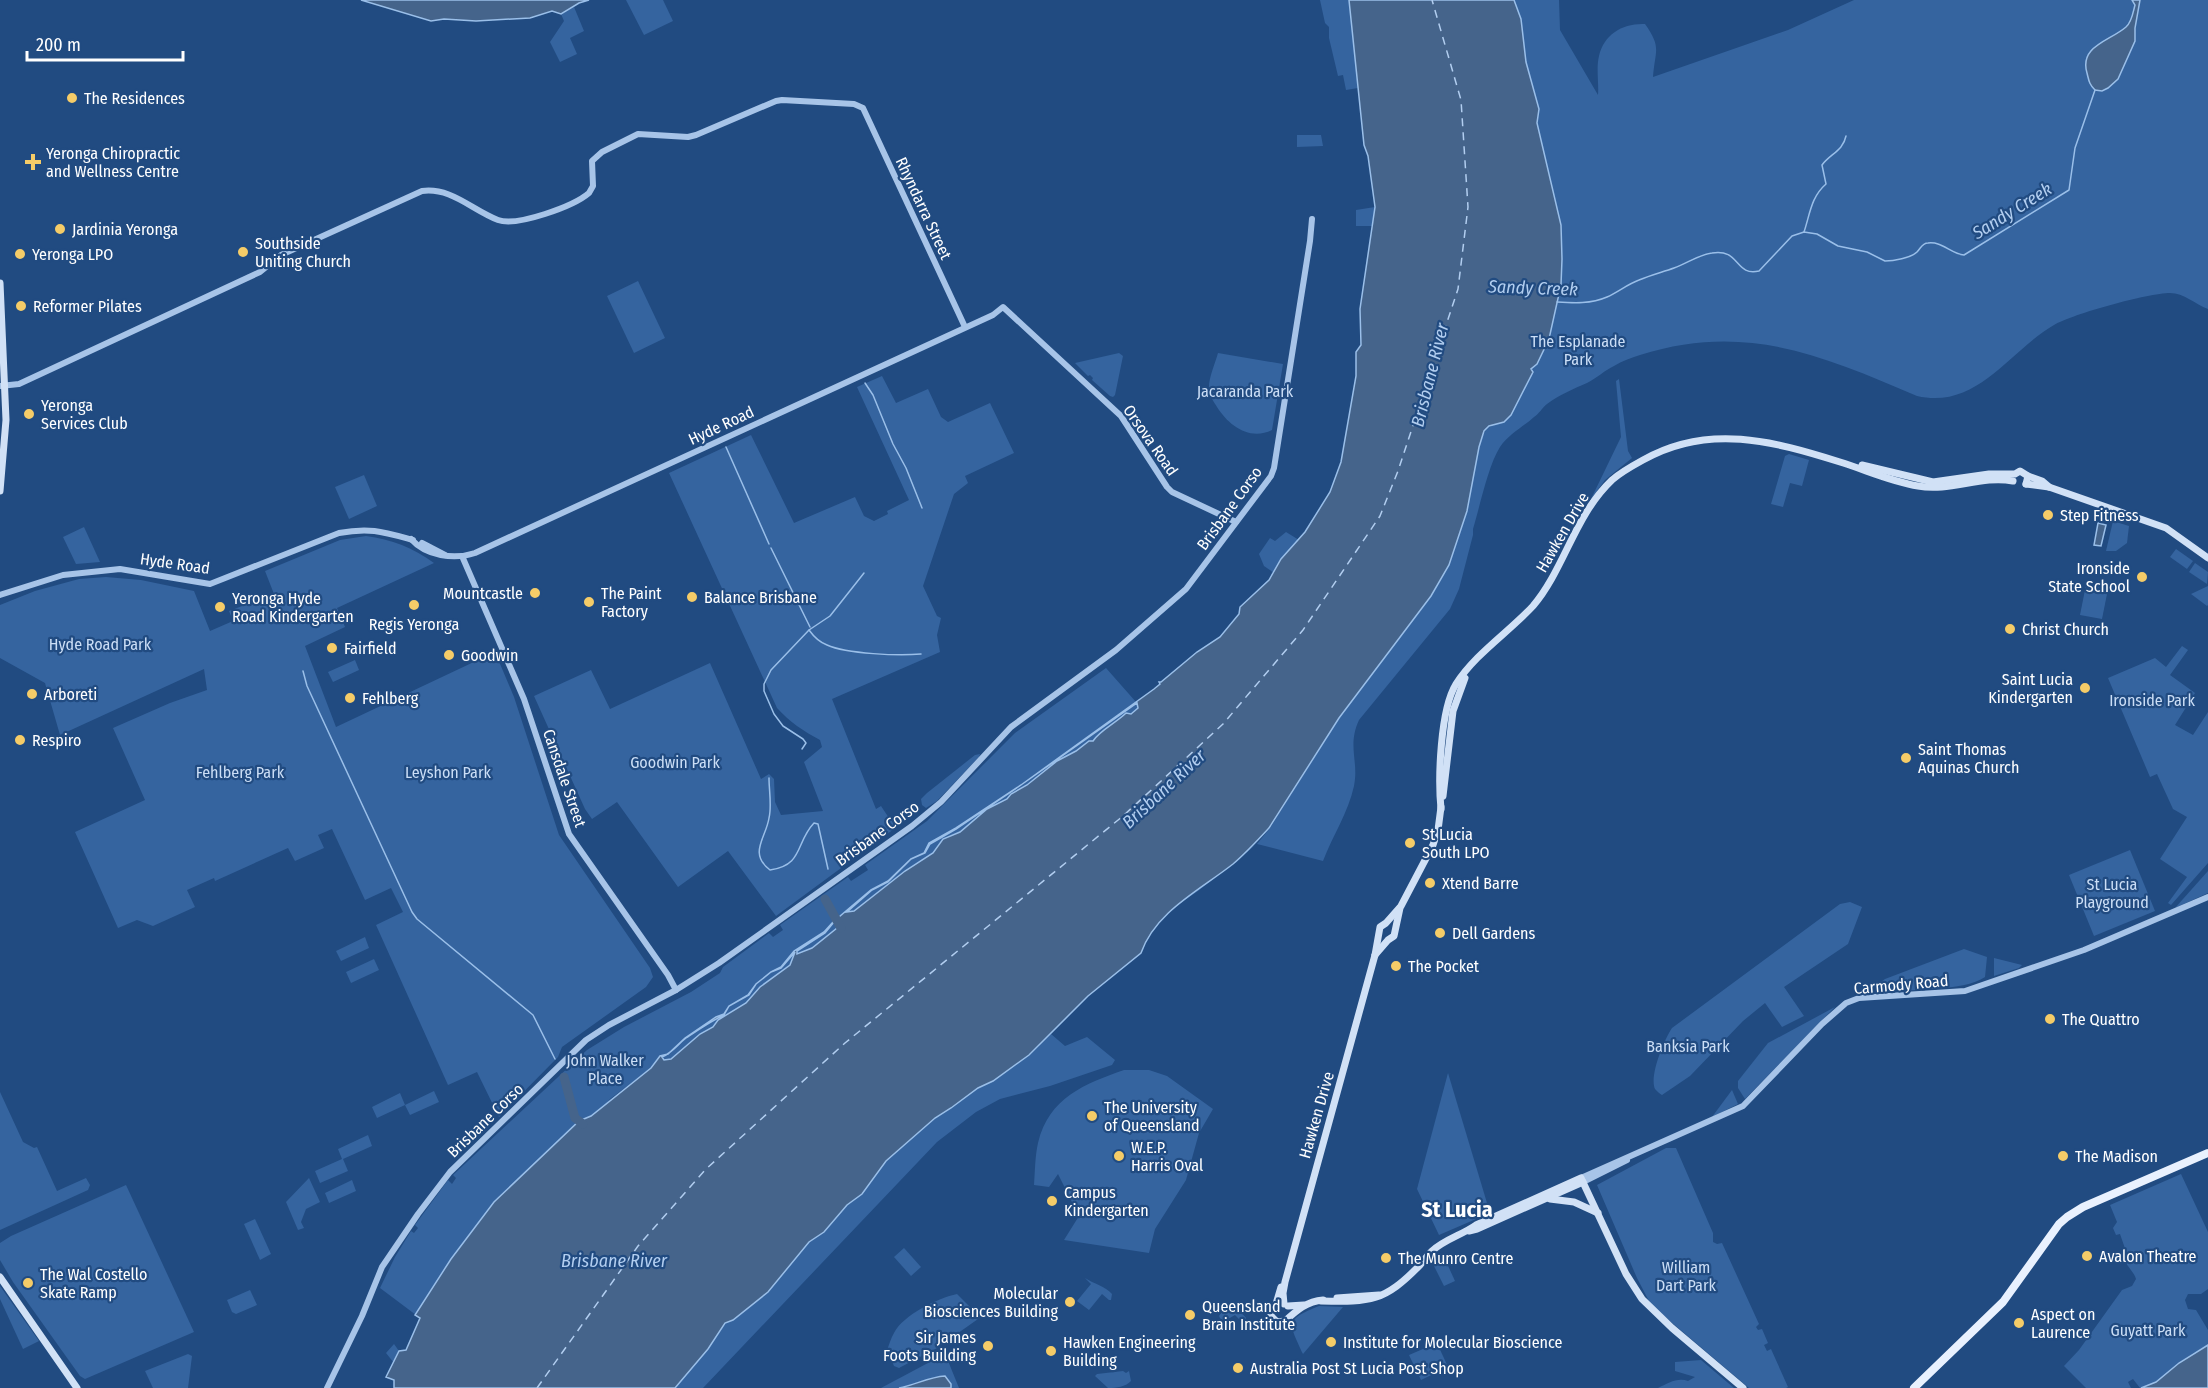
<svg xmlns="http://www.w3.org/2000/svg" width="2208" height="1388" viewBox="0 0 2208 1388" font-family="'Fira Sans Condensed',sans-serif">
<rect width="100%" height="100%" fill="#214b81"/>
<!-- green -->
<g fill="#35649f">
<polygon points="626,0 663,0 673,21 644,35"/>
<polygon points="1320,0 1349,0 1358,88 1346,90 1343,75 1338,76 1329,38 1329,27 1325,23"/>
<path d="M1514,0H1559L1560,30L1598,95C1599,83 1596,68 1599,56C1604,34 1623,23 1645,24C1662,48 1655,50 1653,77L1788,30L1854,0H2208V309C2195,304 2184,293 2170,293C2148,293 2073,314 2054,325C2009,351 1977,410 1917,396C1821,355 1745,322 1640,355C1631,358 1622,361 1614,366C1605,370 1597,378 1587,383C1573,389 1559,395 1547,404C1542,408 1539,414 1534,417C1523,427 1509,434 1500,447C1488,466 1480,506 1473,529V535L1459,589L1450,609L1359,720C1347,746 1359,761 1354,786C1348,813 1333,835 1323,861L1257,844L1198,891L1163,915L1144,944L1141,953L1088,996L1051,1034L1065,1046L1087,1037L1115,1060L1112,1065L1050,1086L1000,1099L976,1112L937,1142L703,1388H631L1146,925L1257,844L1270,828L1339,718L1479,447C1485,429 1485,427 1504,422L1533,366L1556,306L1561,285V225L1536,123C1541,100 1531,86 1526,64C1521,43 1522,21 1514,0Z"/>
<polygon points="574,7 584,31 570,38 577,54 560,62 550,42 564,21 561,14"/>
<polygon points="1297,135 1321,135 1323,146 1297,147"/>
<polygon points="1375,207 1372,226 1356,226 1356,210"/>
<polygon points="638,281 665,338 634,353 607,296"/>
<polygon points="1119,353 1123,356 1115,395 1113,397 1110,396 1092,380 1093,378 1090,375 1088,376 1075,363"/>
<path d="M1218,353L1283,364L1272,430C1250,441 1229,426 1217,407C1214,402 1210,397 1209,390C1208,379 1215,364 1218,353Z"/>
<path d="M882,376L896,403L928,389L941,417L948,422L990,403L1014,453L965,476L968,483L954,494L923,586L937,616L941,618L937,635L940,652L832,699L876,809L881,806L891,821L915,803L919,808L917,812L776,916L728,851L678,887L617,802L592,819L585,809L534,696L591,670L610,709L710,663L761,779L769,774L774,779L775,802L781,815L823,811L804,762L822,747L820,740C803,731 790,722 777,708L669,473L751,435L794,523L855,497L864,516L874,521L888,514L887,511L909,500L857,387Z"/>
<polygon points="1619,379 1628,451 1632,458 1605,480 1591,499 1621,437 1616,381"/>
<polygon points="1789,454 1809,460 1802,486 1790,483 1783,507 1771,504 1785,456"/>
<polygon points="364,475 377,506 349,519 335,487"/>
<polygon points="2113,521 2129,526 2127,543 2116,551 2106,551"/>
<polygon points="84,527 100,562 76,564 63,537"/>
<polygon points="1286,532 1299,540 1281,559 1274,573 1264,566 1259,554 1270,538 1275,541"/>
<path d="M366,536C391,539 414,548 434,563L337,608L345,627L305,646L336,727L495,652L514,697L559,835L650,968L653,977L646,987L562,1047L558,1057L499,1117L477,1072L448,1085L376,925L403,912L391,888L365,900L332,829L318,835L324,848L295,861L288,848L215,881L214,878L187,890L195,907L153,926L137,920L118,928L75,832L145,800L113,728L170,703L207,690L204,669L60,735L45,683L0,658V605L35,591L79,579L106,577L141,580L194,591L210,631L233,621L229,611L274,594L265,571L340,540Z"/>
<polygon points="2176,549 2193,561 2187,569 2170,557"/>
<polygon points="2195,563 2208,572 2207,584 2189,572"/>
<polygon points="2086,585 2108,589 2102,619 2080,615"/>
<polygon points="2208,586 2208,605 2207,606 2191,594"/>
<polygon points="2182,646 2188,650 2170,675 2195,693 2175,725 2193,735 2208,712 2208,863 2171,905 2168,903 2187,877 2160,859 2187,817 2173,809 2157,774 2150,777 2108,678 2155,658 2166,667"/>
<polygon points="355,660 359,670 333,682 328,672"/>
<polygon points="1106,668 1136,702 1138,709 1108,727 1092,741 1089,741 1076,751 1057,761 1027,785 1011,794 1007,799 987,809 960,832 946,837 933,853 905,871 854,911 849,913 847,911 850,908 848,909 834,921 839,925 837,928 812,948 798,955 795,951 790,965 760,987 746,1003 718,1020 713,1027 700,1034 671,1059 664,1060 660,1056 651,1068 610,1099 405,1365 395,1361 394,1363 386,1353 394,1344 399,1351 406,1350 420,1318 380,1288 395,1257 411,1231 414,1233 418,1228 415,1225 448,1180 452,1184 456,1178 453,1175 587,1050 624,1027 691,992 720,973 723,967 769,933 773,937 783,930 780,925 848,877 851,881 868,870 865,865 927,821 1015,733"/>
<polygon points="980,754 979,757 937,801 926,808 922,805 921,799 927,793 975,755"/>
<polygon points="2130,850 2155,911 2094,936 2069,875"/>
<polygon points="2208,871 2208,893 2175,908"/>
<path d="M1850,902L1862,907L1848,944L1784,987L1804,1016L1782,1027L1765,1003L1743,1021L1690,1076L1662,1095C1660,1094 1657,1091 1655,1089C1649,1076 1664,1040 1672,1028L1840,904Z"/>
<polygon points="365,937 369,948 341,961 336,951"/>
<path d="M1964,949L1987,957L1985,977C1964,992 1904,989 1877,992L1878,984L1885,979Z"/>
<polygon points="1994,958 2022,965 2019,968 1994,976"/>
<polygon points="374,959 379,970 351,983 346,972"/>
<polygon points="1835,1007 1745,1099 1738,1088 1738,1081 1768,1043"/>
<path d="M1124,1070H1149L1167,1076L1213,1109L1199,1133L1186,1180L1155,1229L1149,1253L1064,1240L1079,1216L1058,1174L1049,1187L1034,1185C1035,1172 1035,1156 1038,1143C1049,1097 1085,1084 1124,1070Z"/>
<polygon points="1448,1073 1490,1213 1439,1235 1417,1189"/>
<polygon points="1732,1090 1738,1104 1712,1117"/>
<polygon points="434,1091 439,1102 410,1115 405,1105 377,1118 372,1107 400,1093 405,1105"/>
<polygon points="0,1092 23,1142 34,1148 37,1147 57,1191 86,1178 90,1185 88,1190 0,1230"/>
<polygon points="368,1135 372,1146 343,1159 348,1171 320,1183 315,1171 342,1159 338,1149"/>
<polygon points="1666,1148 1676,1148 1713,1233 1713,1242 1717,1244 1722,1243 1759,1324 1756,1327 1758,1330 1762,1329 1768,1343 1764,1345 1767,1351 1771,1349 1788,1387 1786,1388 1749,1388 1651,1305 1637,1278 1597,1185"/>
<path d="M2181,1174L2208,1232V1289L2201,1294H2188L2185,1300L2188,1309L2196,1310L2208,1330V1345C2198,1350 2188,1356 2179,1363C2166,1373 2158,1385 2140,1388L2133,1379L2128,1382L2131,1388H2086L2064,1366L2079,1350L2122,1290L2132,1286L2136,1279C2134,1272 2128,1268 2124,1259L2128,1257L2120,1234L2116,1235L2113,1228L2117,1222L2110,1205Z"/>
<polygon points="309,1178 320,1202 306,1209 301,1222 304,1228 298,1230 286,1202"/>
<polygon points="352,1180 356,1191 329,1203 325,1193"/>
<polygon points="126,1185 194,1332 85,1379 80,1376 13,1282 0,1260 0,1243 11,1236"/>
<polygon points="255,1219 271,1254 260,1260 244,1224"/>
<polygon points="904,1248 921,1267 911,1276 894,1257"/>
<polygon points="1444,1257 1455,1281 1444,1286 1432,1262"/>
<path d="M1085,1278C1094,1284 1105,1286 1112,1294L1111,1300H1109L1102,1294L1089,1310L1077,1301L1091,1284Z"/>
<polygon points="0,1286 39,1341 23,1349 0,1299"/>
<polygon points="250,1290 257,1305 236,1314 232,1312 227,1300"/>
<path d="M957,1294L979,1316L978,1319L937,1348L899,1368L894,1366L887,1350C889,1345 891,1338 894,1333C903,1315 938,1298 957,1294Z"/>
<path d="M1319,1306L1343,1307L1303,1354C1289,1323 1284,1320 1319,1306Z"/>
<polygon points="1223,1310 1240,1311 1246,1318 1245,1321 1242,1322 1235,1315 1228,1319 1221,1320 1219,1316"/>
<polygon points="1437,1343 1448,1367 1421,1380 1409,1355"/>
<polygon points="188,1354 192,1356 188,1388 153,1388 145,1371"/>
<polygon points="943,1355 946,1356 959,1388 881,1388"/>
<path d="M1701,1360L1734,1388H1658C1668,1383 1678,1377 1688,1381L1695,1377L1675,1371V1362Z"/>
<path d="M1123,1371L1126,1373L1129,1371L1131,1381C1125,1387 1117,1388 1108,1388L1095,1376L1097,1374Z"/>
</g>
<!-- water -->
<g fill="#45648b" stroke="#9abfe9" stroke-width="1.5" fill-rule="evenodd">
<polygon points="361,0 589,0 579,3 561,14 552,11 530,18 476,21 444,19 431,21"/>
<path d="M1349,0H1514L1521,19L1526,62L1539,109L1537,123L1561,225L1562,259L1561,285L1549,339L1537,364L1531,369L1533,372L1511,415L1504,422L1489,426L1484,431L1479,447L1467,511L1449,565L1431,596L1339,718L1269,828C1257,841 1246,853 1233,864C1200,890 1155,912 1141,953L1088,996L1029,1055L993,1081L978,1088L951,1108L935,1118L886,1161L862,1194L847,1205L824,1232L809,1242L768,1292L733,1320L725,1323L708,1349L675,1388H394V1380L386,1377L399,1351L406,1350L420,1318L415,1315L451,1259L494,1202L579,1121L591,1116L651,1068L660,1056L668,1054L685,1038L716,1017L724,1014L729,1006L748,995L756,984L771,972L781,967L794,951L824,932L833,922L871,890L888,881L911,859L924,853L929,843L956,828L1021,785L1154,689L1160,684L1159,682H1161L1197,652L1220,637L1239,614L1240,607L1269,580L1281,559L1305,532L1330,492L1341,462L1356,376V352L1361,345L1360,309L1375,207L1368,156L1364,145ZM1137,703L1138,708L1131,714L1126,713C1116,723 1100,730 1093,741H1089L1076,751L1057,761L1027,785L1011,794L1007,799L987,809L960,832L943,839L933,853L905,871L854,911L847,912L872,890L888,882L911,859L925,853L930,844L956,829L1021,785ZM834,922L839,925L837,928L812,948L797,954V951L825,933ZM795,952L790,965L760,987L746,1003L718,1020L713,1027L700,1034L671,1059L664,1060L662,1057C672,1053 677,1045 686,1038C698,1030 711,1021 724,1015L729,1006L749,995L756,984L771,972L781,968Z"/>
<path d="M2132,0H2140L2135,28V41L2118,79L2108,88L2102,91L2095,90C2089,84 2089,81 2087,73C2079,46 2110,41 2126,27C2132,22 2133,12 2135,5Z"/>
<polygon points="2098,523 2106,525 2101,546 2094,545"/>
<polygon points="2208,1345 2208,1388 2141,1388 2156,1382 2179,1363"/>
<path d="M945,1376L951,1384V1388H899C915,1385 929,1377 945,1376Z"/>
</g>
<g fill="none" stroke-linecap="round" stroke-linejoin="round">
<!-- stream -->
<g stroke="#9abfe9" stroke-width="1.5">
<path d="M1804,232C1810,214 1811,197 1826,184L1822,165C1830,154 1843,151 1846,136"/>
<path d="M1557,302C1574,303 1591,304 1607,297C1618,292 1628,284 1639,280C1651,275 1663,272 1674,268C1688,263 1698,255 1712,253C1740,248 1735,277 1759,271L1792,236L1804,232L1817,234L1838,246L1867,252L1885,261C1893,261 1911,258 1917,252C1921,248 1922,243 1928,243C1942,241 1951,254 1964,255L2069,190L2075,148L2095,90"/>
<polyline points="865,383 873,395 893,444 906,468 922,508"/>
<polyline points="726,447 769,544"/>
<polyline points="771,548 810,627"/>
<path d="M809,630C814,637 819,642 827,645C847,654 899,656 921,654"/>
<polyline points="303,671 307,686 412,912 417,919 533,1015 555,1059"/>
<polyline points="802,749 806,743 803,739 783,726 774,714 764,691 764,684 771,670 809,630 830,616 864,573"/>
<path d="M769,778C769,791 772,806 769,818C766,838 748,853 770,870C804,865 795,843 814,823L818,824L828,869"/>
</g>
<!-- river -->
<g stroke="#45648b" stroke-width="9">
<polyline points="825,899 841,928"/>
<polyline points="564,1077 575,1118 583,1124"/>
</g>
<!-- ferry -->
<polyline stroke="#b2cef0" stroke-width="1.5" stroke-dasharray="8 6" stroke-linecap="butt" points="537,1388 638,1246 705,1170 845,1043 1123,816 1223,724 1303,630 1380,516 1398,471 1458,289 1468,207 1461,100 1432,0"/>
<!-- tertiary -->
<g stroke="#a7c4e8" stroke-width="6">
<path d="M0,386L19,384L260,272L281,255L422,191C451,187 472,210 498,220C517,227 574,206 589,193L593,186L592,161L602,152L638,134L688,137L696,135L776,101L782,100L854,104L863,108L965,327"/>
<path d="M411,539C426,556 454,560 475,553L993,315L1003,307L1121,416L1167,487L1172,492L1236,522"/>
<polyline points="422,543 445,555"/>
<polyline points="462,556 524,699 569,834 668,975 676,990"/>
<path d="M0,595L63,575L120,569L210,584L339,533C370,527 384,532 413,540"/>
<polyline points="1581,1178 1743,1106 1822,1024 1846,1003 1859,998 1965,991 2084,950 2208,897"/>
<polyline points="1583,1182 1627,1160"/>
<polyline points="327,1388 362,1316 382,1267 418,1214 450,1172 586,1040 609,1025 676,990 719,963 912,826 941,802 1011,727 1116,650 1186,589 1271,476 1274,468 1310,241 1312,219"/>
</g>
<!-- secondary -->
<g stroke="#d1e1f6" stroke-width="7">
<polyline points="0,283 6,420 0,491"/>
<polyline points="1862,465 1933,482 1989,474 2015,474 2020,471 2028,476 2026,484"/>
<polyline points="2028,476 2042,481 2049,487"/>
<polyline points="2026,484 2049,487 2166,528 2208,558"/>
<polyline points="1443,796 1453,711 1465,678"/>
<path d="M1441,809C1438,779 1440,710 1456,684C1475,654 1509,632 1533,606C1565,568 1574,516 1612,480C1621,472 1632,466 1643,460C1708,423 1773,441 1840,462C1866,470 1892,482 1918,486C1950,492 1981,475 2013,481"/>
<polyline points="1375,955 1388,940 1394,936 1400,908"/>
<polyline points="1550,1199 1574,1202 1598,1213"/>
<polyline points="1469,1231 1477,1229 1583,1182"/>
<polyline points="0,1277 77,1388"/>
<path d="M1281,1287L1276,1304L1271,1310V1316L1277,1322L1285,1321C1296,1311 1307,1301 1323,1300"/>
<polyline points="1337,1298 1379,1295"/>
<path d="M1321,1301C1371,1302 1384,1302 1420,1265C1424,1260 1428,1255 1432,1251C1445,1239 1462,1235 1476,1225L1581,1178L1626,1274L1642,1299L1672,1328L1743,1388"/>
<polyline points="1284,1304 1283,1293 1285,1282 1375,955 1380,927 1386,923 1401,906 1433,845 1438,830 1441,807"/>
<polyline points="1288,1306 1304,1305"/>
</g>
<!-- primary -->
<polyline stroke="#e9f1fe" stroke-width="8" points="1914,1388 2003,1302 2059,1224 2067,1217 2083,1207 2208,1153"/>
</g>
<!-- markers -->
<g fill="#f5cc68" stroke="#214b81" stroke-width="2">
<circle cx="72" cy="98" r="6"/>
<path d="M30 153h6v6h6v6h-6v6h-6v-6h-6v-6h6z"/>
<circle cx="60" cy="229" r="6"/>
<circle cx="243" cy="252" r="6"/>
<circle cx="20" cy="254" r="6"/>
<circle cx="21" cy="306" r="6"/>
<circle cx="29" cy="414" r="6"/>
<circle cx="2048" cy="515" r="6"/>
<circle cx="2142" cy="577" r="6"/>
<circle cx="535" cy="593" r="6"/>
<circle cx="692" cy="597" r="6"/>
<circle cx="589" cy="602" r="6"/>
<circle cx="414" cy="605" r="6"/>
<circle cx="220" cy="607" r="6"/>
<circle cx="2010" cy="629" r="6"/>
<circle cx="332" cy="648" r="6"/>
<circle cx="449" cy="655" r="6"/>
<circle cx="2085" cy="688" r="6"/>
<circle cx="32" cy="694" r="6"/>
<circle cx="350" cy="698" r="6"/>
<circle cx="20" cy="740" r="6"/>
<circle cx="1906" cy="758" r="6"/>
<circle cx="1410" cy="843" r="6"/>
<circle cx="1430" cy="883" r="6"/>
<circle cx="1440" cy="933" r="6"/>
<circle cx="1396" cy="966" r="6"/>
<circle cx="2050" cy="1019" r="6"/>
<circle cx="1092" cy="1116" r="6"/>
<circle cx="1119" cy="1156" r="6"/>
<circle cx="2063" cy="1156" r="6"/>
<circle cx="1052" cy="1201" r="6"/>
<circle cx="2087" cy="1256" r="6"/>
<circle cx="1386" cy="1258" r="6"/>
<circle cx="28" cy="1283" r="6"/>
<circle cx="1070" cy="1302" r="6"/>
<circle cx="1190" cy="1315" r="6"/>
<circle cx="2019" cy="1323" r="6"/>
<circle cx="1331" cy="1342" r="6"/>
<circle cx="988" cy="1346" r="6"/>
<circle cx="1051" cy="1351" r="6"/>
<circle cx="1238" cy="1368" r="6"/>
</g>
<g text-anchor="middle" stroke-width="4.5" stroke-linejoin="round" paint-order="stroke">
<!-- poi labels -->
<g font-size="16" fill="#fff" stroke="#214b81" text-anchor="start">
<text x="84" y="104">The Residences</text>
<text x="46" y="159">Yeronga Chiropractic<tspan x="46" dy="18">and Wellness Centre</tspan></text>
<text x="72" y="235">Jardinia Yeronga</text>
<text x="255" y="249">Southside<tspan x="255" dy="18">Uniting Church</tspan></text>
<text x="32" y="260">Yeronga LPO</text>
<text x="33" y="312">Reformer Pilates</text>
<text x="41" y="411">Yeronga<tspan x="41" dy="18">Services Club</tspan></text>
<text x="2060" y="521">Step Fitness</text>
<text x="2130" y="574" text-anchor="end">Ironside<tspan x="2130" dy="18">State School</tspan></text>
<text x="523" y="599" text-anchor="end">Mountcastle</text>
<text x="601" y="599">The Paint<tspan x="601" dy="18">Factory</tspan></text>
<text x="704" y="603">Balance Brisbane</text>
<text x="232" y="604">Yeronga Hyde<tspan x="232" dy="18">Road Kindergarten</tspan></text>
<text x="414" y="630" text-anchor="middle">Regis Yeronga</text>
<text x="2022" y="635">Christ Church</text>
<text x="344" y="654">Fairfield</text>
<text x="461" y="661">Goodwin</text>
<text x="2073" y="685" text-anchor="end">Saint Lucia<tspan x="2073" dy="18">Kindergarten</tspan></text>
<text x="44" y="700">Arboreti</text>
<text x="362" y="704">Fehlberg</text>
<text x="32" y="746">Respiro</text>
<text x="1918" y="755">Saint Thomas<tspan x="1918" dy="18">Aquinas Church</tspan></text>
<text x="1422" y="840">St Lucia<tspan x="1422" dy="18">South LPO</tspan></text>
<text x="1442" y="889">Xtend Barre</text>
<text x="1452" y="939">Dell Gardens</text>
<text x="1408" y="972">The Pocket</text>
<text x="2062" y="1025">The Quattro</text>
<text x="1104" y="1113">The University<tspan x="1104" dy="18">of Queensland</tspan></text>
<text x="1131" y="1153">W.E.P.<tspan x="1131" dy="18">Harris Oval</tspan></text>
<text x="2075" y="1162">The Madison</text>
<text x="1064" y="1198">Campus<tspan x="1064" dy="18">Kindergarten</tspan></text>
<text x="2099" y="1262">Avalon Theatre</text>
<text x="1398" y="1264">The Munro Centre</text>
<text x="40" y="1280">The Wal Costello<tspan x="40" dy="18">Skate Ramp</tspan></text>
<text x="1058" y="1299" text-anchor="end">Molecular<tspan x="1058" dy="18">Biosciences Building</tspan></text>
<text x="1202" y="1312">Queensland<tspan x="1202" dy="18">Brain Institute</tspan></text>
<text x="2031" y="1320">Aspect on<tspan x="2031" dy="18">Laurence</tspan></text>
<text x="976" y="1343" text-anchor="end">Sir James<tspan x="976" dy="18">Foots Building</tspan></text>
<text x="1063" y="1348">Hawken Engineering<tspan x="1063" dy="18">Building</tspan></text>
<text x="1343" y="1348">Institute for Molecular Bioscience</text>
<text x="1250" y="1374">Australia Post St Lucia Post Shop</text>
</g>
<!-- street labels -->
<g font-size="16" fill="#fff" stroke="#214b81">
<text transform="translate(924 208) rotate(65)" y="6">Rhyndarra Street</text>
<text transform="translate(721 425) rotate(-25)" y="6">Hyde Road</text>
<text transform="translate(1151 440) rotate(55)" y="6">Orsova Road</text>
<text transform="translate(1229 508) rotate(-54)" y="6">Brisbane Corso</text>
<text transform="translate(1562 532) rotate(-60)" y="6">Hawken Drive</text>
<text transform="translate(175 563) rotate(8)" y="6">Hyde Road</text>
<text transform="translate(565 778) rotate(71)" y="6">Cansdale Street</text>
<text transform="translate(877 833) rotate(-36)" y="6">Brisbane Corso</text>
<text transform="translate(1901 984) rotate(-5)" y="6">Carmody Road</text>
<text transform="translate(1316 1115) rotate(-74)" y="6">Hawken Drive</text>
<text transform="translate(485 1120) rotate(-44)" y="6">Brisbane Corso</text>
</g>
<!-- park labels -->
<g font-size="16" fill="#cbdef6" stroke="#214b81">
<text x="1578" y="347">The Esplanade<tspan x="1578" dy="18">Park</tspan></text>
<text x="1245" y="397">Jacaranda Park</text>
<text x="100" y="650">Hyde Road Park</text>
<text x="2152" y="706">Ironside Park</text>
<text x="675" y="768">Goodwin Park</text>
<text x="240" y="778">Fehlberg Park</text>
<text x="448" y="778">Leyshon Park</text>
<text x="2112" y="890">St Lucia<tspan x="2112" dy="18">Playground</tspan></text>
<text x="1688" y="1052">Banksia Park</text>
<text x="605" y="1066">John Walker<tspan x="605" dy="18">Place</tspan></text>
<text x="1686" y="1273">William<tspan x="1686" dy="18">Dart Park</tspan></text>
<text x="2148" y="1336">Guyatt Park</text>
</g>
<!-- water labels -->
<g font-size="18" font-style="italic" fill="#b2cef0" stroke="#214b81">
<text transform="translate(2012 211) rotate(-32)" y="6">Sandy Creek</text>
<text transform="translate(1533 288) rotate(2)" y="6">Sandy Creek</text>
<text transform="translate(1430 375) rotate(-76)" y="6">Brisbane River</text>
<text transform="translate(1164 789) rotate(-43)" y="6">Brisbane River</text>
<text x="614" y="1267">Brisbane River</text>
</g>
<!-- district labels -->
<g font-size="22" font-weight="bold" fill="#fff" stroke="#214b81">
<text x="1457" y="1217">St Lucia</text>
</g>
</g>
<!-- scale -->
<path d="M27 51v9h156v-9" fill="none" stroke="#ffffff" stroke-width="3"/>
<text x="36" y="51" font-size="18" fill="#ffffff" stroke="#214b81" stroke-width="4.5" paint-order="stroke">200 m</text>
</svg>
